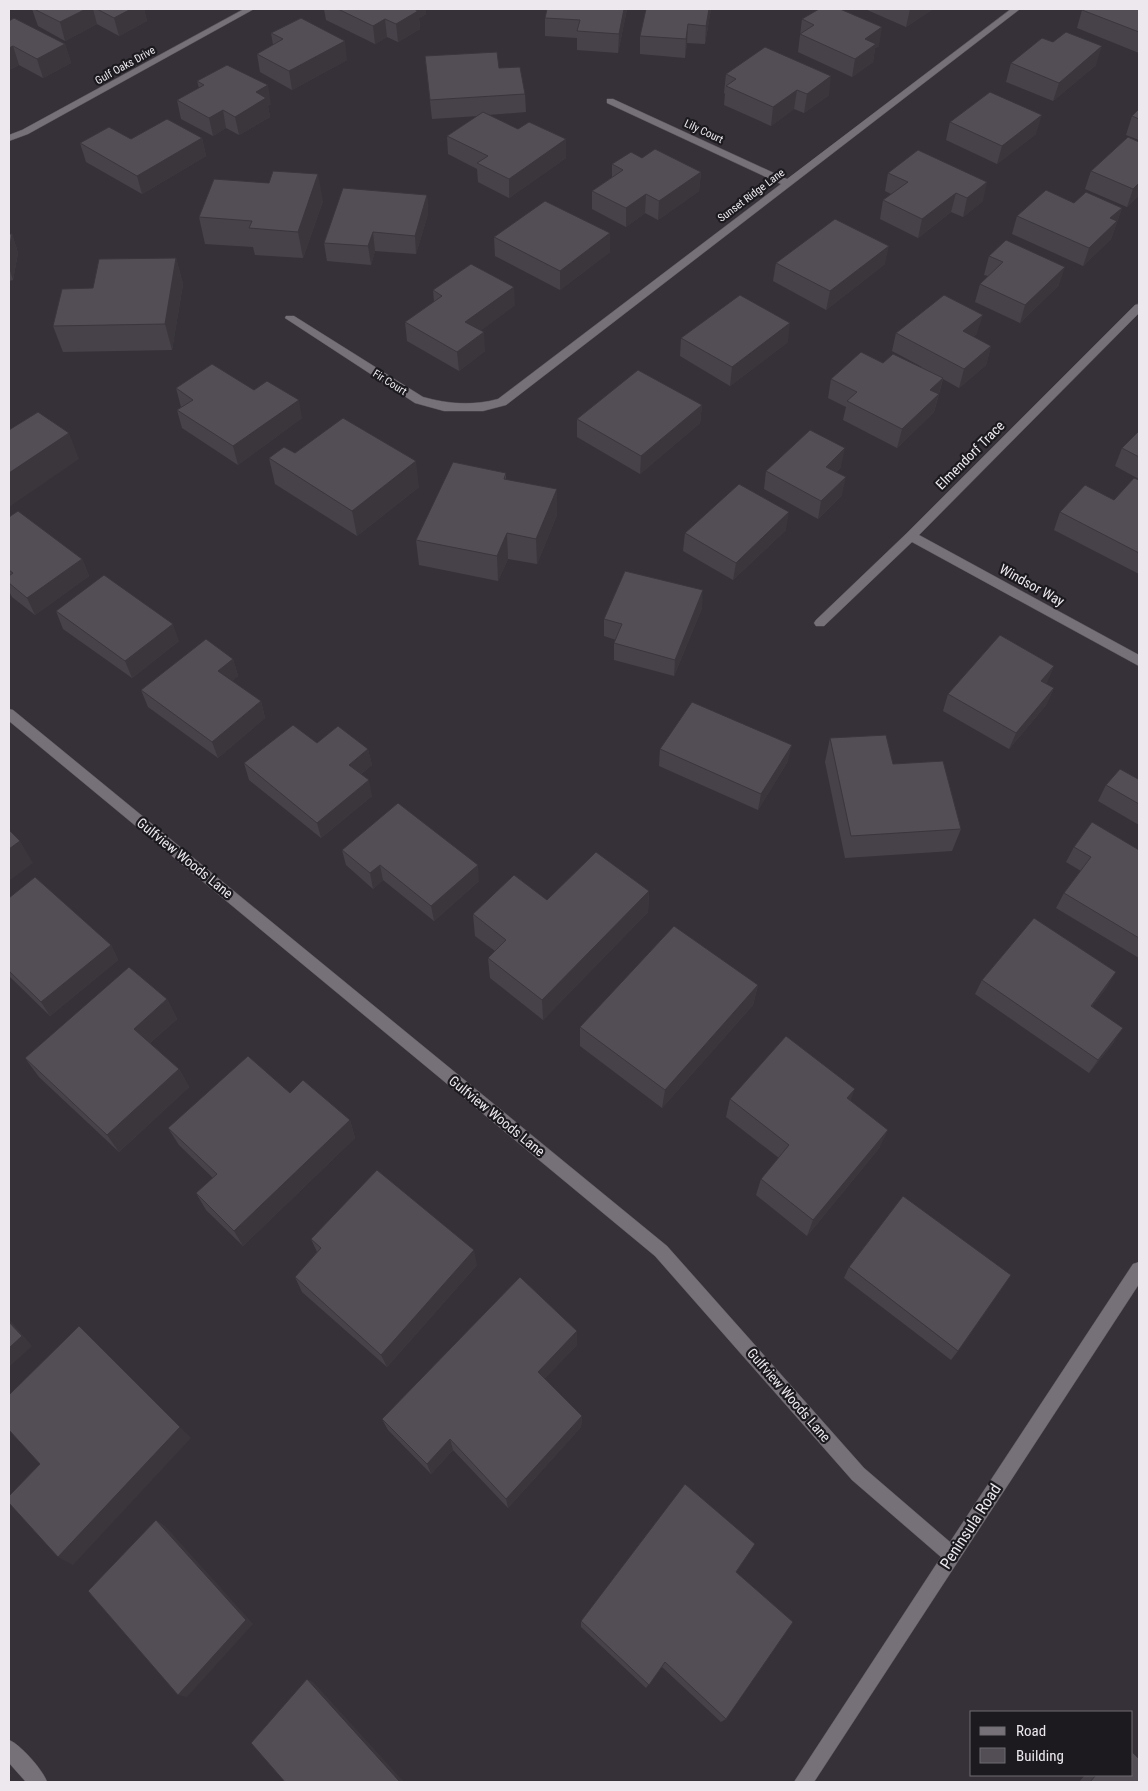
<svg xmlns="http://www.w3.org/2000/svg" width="1148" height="1791" viewBox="0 0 1148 1791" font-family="'Roboto Condensed',sans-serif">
<rect width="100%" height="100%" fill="#363139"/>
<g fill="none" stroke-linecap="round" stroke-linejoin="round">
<defs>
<g id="minor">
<polygon points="244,9 254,9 28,134 9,141 9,135 22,130"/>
<path d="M1011,9H1020L506,405L483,411H444L415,403L285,318L286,316H294L423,397C448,404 473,406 498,399L781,184L607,103V99H613L787,179Z"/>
<polygon points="1139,304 1139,313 919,535 1139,655 1139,666 912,542 824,626 816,626 814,623 816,620 907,533 1135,305"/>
<polygon points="9,709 13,710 667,1246 864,1468 950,1542 1133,1264 1139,1262 1139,1284 814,1782 794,1782 941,1557 852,1480 655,1256 9,721"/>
<path d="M9,1740C20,1744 43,1770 47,1782H26L9,1763Z"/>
</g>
</defs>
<!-- minor casing -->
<use href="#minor" stroke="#544f56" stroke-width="1"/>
<!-- minor -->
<use href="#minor" fill="#767079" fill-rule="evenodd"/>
</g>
<!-- wall -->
<g fill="#47424a">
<polygon points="32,9 144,9 147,21 119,36 97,24 65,41 38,26"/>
<polygon points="324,9 426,9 426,14 419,18 420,29 398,42 387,37 375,44 326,20"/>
<polygon points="627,9 618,53 577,50 577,38 545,36 545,18"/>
<polygon points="711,9 705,44 687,43 685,58 640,54 640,36"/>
<polygon points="865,9 933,9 906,27"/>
<polygon points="1139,9 1139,53 1077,28 1082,10"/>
<polygon points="802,19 879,46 875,48 873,62 852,77 798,52"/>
<polygon points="9,21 65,44 71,63 43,78 19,65 9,70"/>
<polygon points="271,33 347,60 292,90 260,72 257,54 273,45"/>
<polygon points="425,56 499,68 525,94 526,112 488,115 566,158 509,198 478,182 477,169 448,154 447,136 478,116 432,119"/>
<polygon points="1011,63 1096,65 1053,101 1006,82"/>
<polygon points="726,74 829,95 804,113 794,109 771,126 724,105 725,94 724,93"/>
<polygon points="197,81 271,104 268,106 270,117 239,135 226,128 213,136 181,119 177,100 199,88"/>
<polygon points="1139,109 1139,140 1126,135 1132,116"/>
<polygon points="950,122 1036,134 997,164 946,140"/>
<polygon points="202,138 206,156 142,194 86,162 80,143 131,139"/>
<polygon points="1139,142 1139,195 1127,207 1085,189 1091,171"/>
<polygon points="642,158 701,172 699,191 658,220 645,213 626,227 592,209 592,191 612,177 612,164"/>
<polygon points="888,173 983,201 963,217 951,212 918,238 880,219 883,200 891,194 885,191"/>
<polygon points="427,195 428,214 416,254 375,251 371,265 327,261 324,243"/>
<polygon points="323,201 303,258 255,255 253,247 205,244 199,217"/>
<polygon points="1074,203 1122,208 1111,239 1083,266 1012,234 1017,216"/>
<polygon points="9,234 12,234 18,253 13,280 9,281"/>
<polygon points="494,237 610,252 560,290 495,256"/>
<polygon points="989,256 1059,285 1020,323 975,302 980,284 988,276 984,275"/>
<polygon points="176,258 183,284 172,350 63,352 53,326 93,288"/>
<polygon points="776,263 885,264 826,310 773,281"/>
<polygon points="433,290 515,305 480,331 485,351 459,371 407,341 405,322 434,302"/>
<polygon points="896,333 977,333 973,337 991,346 986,365 959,388 943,379 934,412 897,448 843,420 846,407 828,398 831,379 883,363 922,367 892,351"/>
<polygon points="681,338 788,342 730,386 680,356"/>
<polygon points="176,388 254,390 302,418 238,465 182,428 177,410 181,407"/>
<polygon points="702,405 700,423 640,474 577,437 577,419"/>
<polygon points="1139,431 1139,479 1115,466 1122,448"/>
<polygon points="295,453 419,487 357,536 275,484 269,458"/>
<polygon points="841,467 836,472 842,495 818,519 764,489 766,471"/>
<polygon points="506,473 506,479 557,515 537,564 508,559 498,581 419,565 416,540"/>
<polygon points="1139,480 1139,574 1054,530 1060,512 1114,500"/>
<polygon points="9,517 82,559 89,576 35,615 12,597 9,591"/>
<polygon points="786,530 733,580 683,551 685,533"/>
<polygon points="702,608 674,676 614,660 614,643 616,640 604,636 604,619"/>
<polygon points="56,611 179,641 132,678 63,629"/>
<polygon points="233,659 238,676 232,681 261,701 265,718 218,758 148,707 141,690"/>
<polygon points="1054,666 1046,684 1054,688 1046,705 1009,749 943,711 948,694"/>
<polygon points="830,738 893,764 961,829 952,851 845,858 825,762"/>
<polygon points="317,743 368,749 372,765 361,774 372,796 321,838 249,780 244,763"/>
<polygon points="660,749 788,761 758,810 659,766"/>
<polygon points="1139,778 1139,825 1098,801 1106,785 1138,779"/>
<polygon points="1074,847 1139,850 1139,958 1056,908 1064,893 1081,871 1066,862"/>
<polygon points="342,850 479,881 434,921 383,880 373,889 346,865"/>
<polygon points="649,891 648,912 543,1020 490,978 488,958 495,951 475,936 473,914 547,900"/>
<polygon points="9,898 111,945 118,960 50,1016 9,976"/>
<polygon points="982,980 1107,987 1092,1006 1114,1042 1089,1073 975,994"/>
<polygon points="758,985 753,1005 662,1108 580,1046 580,1027"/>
<polygon points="167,999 177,1019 150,1043 179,1069 189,1087 119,1152 39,1077 25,1058"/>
<polygon points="290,1093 350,1120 355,1138 243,1246 206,1210 196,1193 213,1178 179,1145 168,1128"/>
<polygon points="730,1099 850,1101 880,1147 807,1236 756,1195 761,1179 779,1158 726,1117"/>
<polygon points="311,1239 477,1265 387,1367 302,1292 295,1277 317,1252"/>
<polygon points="849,1267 958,1351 951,1360 844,1278"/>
<polygon points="577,1345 544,1379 582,1416 581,1427 508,1508 453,1450 431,1474 388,1430 382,1419"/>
<polygon points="736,1572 726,1719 721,1722 662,1667 646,1688 581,1627 581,1621"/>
<polygon points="1085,1775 1132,1775 1139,1782 1079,1782"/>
</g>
<!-- shaded-wall -->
<g fill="#3a363c">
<polygon points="86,9 93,9 97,24 65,41 60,22"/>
<polygon points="131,9 144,9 147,21 119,36 114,18"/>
<polygon points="408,9 426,9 426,14 419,18 420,29 398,42 396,24"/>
<polygon points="624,9 627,9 618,53 619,34"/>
<polygon points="709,9 711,9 705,44 706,26"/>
<polygon points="910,9 933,9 906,27"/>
<polygon points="385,19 387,37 375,44 373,26"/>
<polygon points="688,24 687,43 685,58 686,39"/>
<polygon points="882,27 879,46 875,48 873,62 852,77 855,59 865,39"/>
<polygon points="345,41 347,60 292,90 289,71"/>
<polygon points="65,44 71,63 43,78 37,59"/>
<polygon points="13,46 19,65 9,70 9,48"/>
<polygon points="1102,46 1096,65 1053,101 1059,83"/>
<polygon points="831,76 829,95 804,113 807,94"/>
<polygon points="268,85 271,104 268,106 270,117 239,135 235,117 256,92"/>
<polygon points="797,90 794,109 771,126 773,107"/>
<polygon points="223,110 226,128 213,136 209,118"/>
<polygon points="1042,115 1036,134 997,164 1002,146"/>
<polygon points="202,138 206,156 142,194 137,176"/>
<polygon points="566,139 566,158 509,198 509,179"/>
<polygon points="701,172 699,191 658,220 659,201"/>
<polygon points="318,174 323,201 303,258 298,232"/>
<polygon points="987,182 983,201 963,217 967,198"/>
<polygon points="1139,183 1139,195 1127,207 1133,189"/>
<polygon points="956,193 951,212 918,238 922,219"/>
<polygon points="646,194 645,213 626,227 626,208"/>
<polygon points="427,195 428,214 416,254 415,236"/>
<polygon points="1122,208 1111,239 1083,266 1089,248 1110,218"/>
<polygon points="373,232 375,251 371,265 368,246"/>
<polygon points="610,233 610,252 560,290 560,271"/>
<polygon points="12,234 18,253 13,280 9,268 9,250"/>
<polygon points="889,246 885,264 826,310 830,291"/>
<polygon points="176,258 183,284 172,350 165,324"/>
<polygon points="1065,267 1059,285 1020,323 1025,305"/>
<polygon points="514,287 515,305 467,341 465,322"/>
<polygon points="983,315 977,333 958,350 963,331"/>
<polygon points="790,323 788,342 730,386 732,367"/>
<polygon points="484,332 485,351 459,371 457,352"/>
<polygon points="991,346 986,365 959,388 964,369"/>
<polygon points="943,378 934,412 897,448 902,429 930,390"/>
<polygon points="299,400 302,418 238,465 233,446"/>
<polygon points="702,405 700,423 640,474 641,456"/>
<polygon points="69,433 79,459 9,507 9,473"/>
<polygon points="845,448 841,467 822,485 826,467"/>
<polygon points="416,461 419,487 357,536 352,511"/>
<polygon points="846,477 842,495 818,519 821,501"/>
<polygon points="557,489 557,515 537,564 536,539"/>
<polygon points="789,512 786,530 733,580 736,563"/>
<polygon points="507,533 508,559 498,581 497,556"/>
<polygon points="82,559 89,576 35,615 27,598"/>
<polygon points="703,590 702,608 674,676 675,660"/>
<polygon points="173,624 179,641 132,678 125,661"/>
<polygon points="233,659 238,676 224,688 218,671"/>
<polygon points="1054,666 1047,683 1034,698 1041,681"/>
<polygon points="1054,688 1046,705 1009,749 1016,733"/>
<polygon points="261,701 265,718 218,758 212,742"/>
<polygon points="792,745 788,761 758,810 761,794"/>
<polygon points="368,749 372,765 352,781 349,765"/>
<polygon points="369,780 372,796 321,838 317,823"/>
<polygon points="20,841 33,863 9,881 9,849"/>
<polygon points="380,865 383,880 373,889 370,873"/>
<polygon points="478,865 479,881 434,921 431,906"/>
<polygon points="649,891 648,912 543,1020 542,1000"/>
<polygon points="111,945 118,960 50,1016 41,1002"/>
<polygon points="1116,972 1107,987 1082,1019 1091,1006"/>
<polygon points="758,985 753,1005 662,1108 665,1090"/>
<polygon points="167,999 177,1019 144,1048 134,1029"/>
<polygon points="1123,1028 1114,1042 1089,1073 1098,1060"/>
<polygon points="179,1069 189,1087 119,1152 107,1135"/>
<polygon points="855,1089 848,1107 847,1098"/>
<polygon points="350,1120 355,1138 243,1246 234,1231"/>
<polygon points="888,1130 880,1147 807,1236 813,1220"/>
<polygon points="474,1250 477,1265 387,1367 381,1355"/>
<polygon points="9,1319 32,1346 9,1367"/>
<polygon points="79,1326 191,1438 73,1565 58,1557"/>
<polygon points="577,1331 577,1345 539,1385 538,1372"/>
<polygon points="582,1416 581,1427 508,1508 506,1499"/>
<polygon points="450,1439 453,1450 431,1474 427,1464"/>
<polygon points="156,1520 165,1526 253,1624 187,1697 178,1695"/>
<polygon points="307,1679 313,1682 404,1782 400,1782"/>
</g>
<!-- building -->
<g fill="#534d56" stroke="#3a363c">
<polygon points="34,9 86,9 60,22"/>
<polygon points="97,9 131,9 114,18"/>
<polygon points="338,9 414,9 418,11 396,24 385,19 373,26"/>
<polygon points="547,9 624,9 619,34 577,31 580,20 545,18"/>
<polygon points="646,9 709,9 706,26 688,24 686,39 640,36"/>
<polygon points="819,9 840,9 882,27 865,39 876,44 855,59 800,34 814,25 802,19"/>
<polygon points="1083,9 1139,9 1139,32 1082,10"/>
<polygon points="14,18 65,44 37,59 13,46 9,48 9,21"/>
<polygon points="301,18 345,41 289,71 257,54 283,39 271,33"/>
<polygon points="1066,32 1102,46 1059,83 1011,63 1042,38 1053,42"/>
<polygon points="765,47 831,76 807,94 797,90 773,107 726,86 736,79 726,74"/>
<polygon points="497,52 499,68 520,67 525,94 430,100 425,56"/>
<polygon points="227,65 268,85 256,92 266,98 235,117 223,110 209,118 177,100 204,85 197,81"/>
<polygon points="990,92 1042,115 1002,146 950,122"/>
<polygon points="1139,109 1139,119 1132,116"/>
<polygon points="483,112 518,129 529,122 566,139 509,179 477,163 488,156 447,136"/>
<polygon points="167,119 202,138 137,176 80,143 109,127 131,139"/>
<polygon points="1128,137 1139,142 1139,183 1133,189 1091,171"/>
<polygon points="655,149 701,172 659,201 646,194 626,208 592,191 623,170 612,164 631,152 642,158"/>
<polygon points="918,150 987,182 967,198 956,193 922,219 883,200 908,182 888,173"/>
<polygon points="273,171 318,174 298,232 249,228 252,221 199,217 214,179 269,183"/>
<polygon points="343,188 427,195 415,236 373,232 368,246 324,243"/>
<polygon points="1046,190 1074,203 1086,192 1122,208 1110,218 1117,221 1089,248 1017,216"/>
<polygon points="545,201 610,233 560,271 494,237"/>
<polygon points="835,219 889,246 830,291 776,263"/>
<polygon points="9,234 12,234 9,250"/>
<polygon points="1006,240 1065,267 1025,305 980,284 1003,262 989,256"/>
<polygon points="176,258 165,324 53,326 62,289 93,288 99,259"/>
<polygon points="471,264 514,287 465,322 484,332 457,352 405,322 442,296 433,290"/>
<polygon points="740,295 790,323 732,367 681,338"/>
<polygon points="944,295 983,315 963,331 991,346 964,369 896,333"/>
<polygon points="861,352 883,363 893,354 943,378 930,390 939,394 902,429 847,401 857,392 831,379"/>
<polygon points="212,364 254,390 267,381 299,400 233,446 177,410 193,400 176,388"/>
<polygon points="638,370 702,405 641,456 577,419"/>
<polygon points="38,412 69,433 9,473 9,430"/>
<polygon points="343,418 416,461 352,511 269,458 284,447 295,453"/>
<polygon points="810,430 845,448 826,467 846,477 821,501 766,471"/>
<polygon points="1139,431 1139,457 1122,448"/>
<polygon points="453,462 506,473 504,479 557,489 536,539 507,533 497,556 416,540"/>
<polygon points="1134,478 1139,480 1139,553 1060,512 1085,485 1114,500"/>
<polygon points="739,484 789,512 736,563 685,533"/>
<polygon points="18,511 82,559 27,598 9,583 9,576 13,573 9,570 9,517"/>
<polygon points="625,571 703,590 675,660 614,643 622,624 604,619"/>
<polygon points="104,575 173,624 125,661 56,611"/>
<polygon points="1000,635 1054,666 1041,681 1054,688 1016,733 948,694"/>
<polygon points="206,639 233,659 218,671 261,701 212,742 141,690"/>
<polygon points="692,702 792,745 761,794 660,749"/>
<polygon points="293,725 317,743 338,726 368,749 349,765 369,780 317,823 244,763"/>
<polygon points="886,735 893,764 943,761 961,829 851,836 830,738"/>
<polygon points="1120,769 1138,779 1139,778 1139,804 1106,785"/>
<polygon points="398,803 478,865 431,906 380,865 370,873 342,850"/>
<polygon points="1092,822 1139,850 1139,938 1064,893 1091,857 1074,847"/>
<polygon points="9,830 20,841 9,849"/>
<polygon points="596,852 649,891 542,1000 488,958 506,940 473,914 514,875 547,900"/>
<polygon points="35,877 111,945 41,1002 9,971 9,898"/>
<polygon points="1034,918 1116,972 1091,1006 1123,1028 1098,1060 982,980"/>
<polygon points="674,926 758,985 665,1090 580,1027"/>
<polygon points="129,967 167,999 134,1029 179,1069 107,1135 25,1058"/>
<polygon points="786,1036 855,1089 847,1098 888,1130 813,1220 761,1179 789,1145 730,1099"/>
<polygon points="248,1056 290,1093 303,1080 350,1120 234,1231 196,1193 217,1174 168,1128"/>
<polygon points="377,1170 474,1250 381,1355 295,1277 321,1248 311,1239"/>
<polygon points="903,1196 1011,1275 958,1351 849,1267"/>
<polygon points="520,1277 577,1331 538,1372 582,1416 506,1499 450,1439 427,1464 382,1419"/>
<polygon points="9,1322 22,1336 9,1348"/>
<polygon points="79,1326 180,1427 58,1557 9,1503 9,1496 40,1464 9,1430 9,1395"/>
<polygon points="685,1484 755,1544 736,1572 793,1622 726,1719 665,1662 649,1685 581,1621"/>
<polygon points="156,1520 246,1620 178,1695 88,1591"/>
<polygon points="307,1679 400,1782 285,1782 251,1743"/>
<polygon points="1132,1752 1139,1759 1139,1782 1090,1782 1096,1775 1132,1775"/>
</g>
<g text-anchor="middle" stroke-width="4.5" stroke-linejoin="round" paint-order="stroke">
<!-- far-street labels -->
<g font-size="11" fill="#ece8ee" stroke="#1c1a1e">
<text transform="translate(125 65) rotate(-29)" y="4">Gulf Oaks Drive</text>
<text transform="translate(704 131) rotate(25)" y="4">Lily Court</text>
<text transform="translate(751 195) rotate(-37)" y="4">Sunset Ridge Lane</text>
<text transform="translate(390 382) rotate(32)" y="4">Fir Court</text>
</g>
<!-- street labels -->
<g font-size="14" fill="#ece8ee" stroke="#1c1a1e">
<text transform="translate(970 455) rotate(-45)" y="5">Elmendorf Trace</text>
<text transform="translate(1032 585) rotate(29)" y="5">Windsor Way</text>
<text transform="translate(185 858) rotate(39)" y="5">Gulfview Woods Lane</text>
<text transform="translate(497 1116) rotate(39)" y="5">Gulfview Woods Lane</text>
<text transform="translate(789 1395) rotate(49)" y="5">Gulfview Woods Lane</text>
</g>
<!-- near-street labels -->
<g font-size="16" fill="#ece8ee" stroke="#1c1a1e">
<text transform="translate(970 1526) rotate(-57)" y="6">Peninsula Road</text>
</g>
</g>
<!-- border -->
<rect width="1148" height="1791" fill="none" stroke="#ece8ee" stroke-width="20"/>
<!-- legend -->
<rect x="970" y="1711" width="162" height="65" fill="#1c1a1e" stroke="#6f6c71"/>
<rect x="980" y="1727" width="25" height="8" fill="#767079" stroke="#6f6c71"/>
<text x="1016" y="1736" font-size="15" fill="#ece8ee">Road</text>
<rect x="980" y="1748" width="25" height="15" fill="#534d56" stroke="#6f6c71"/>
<text x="1016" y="1761" font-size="15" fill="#ece8ee">Building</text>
</svg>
